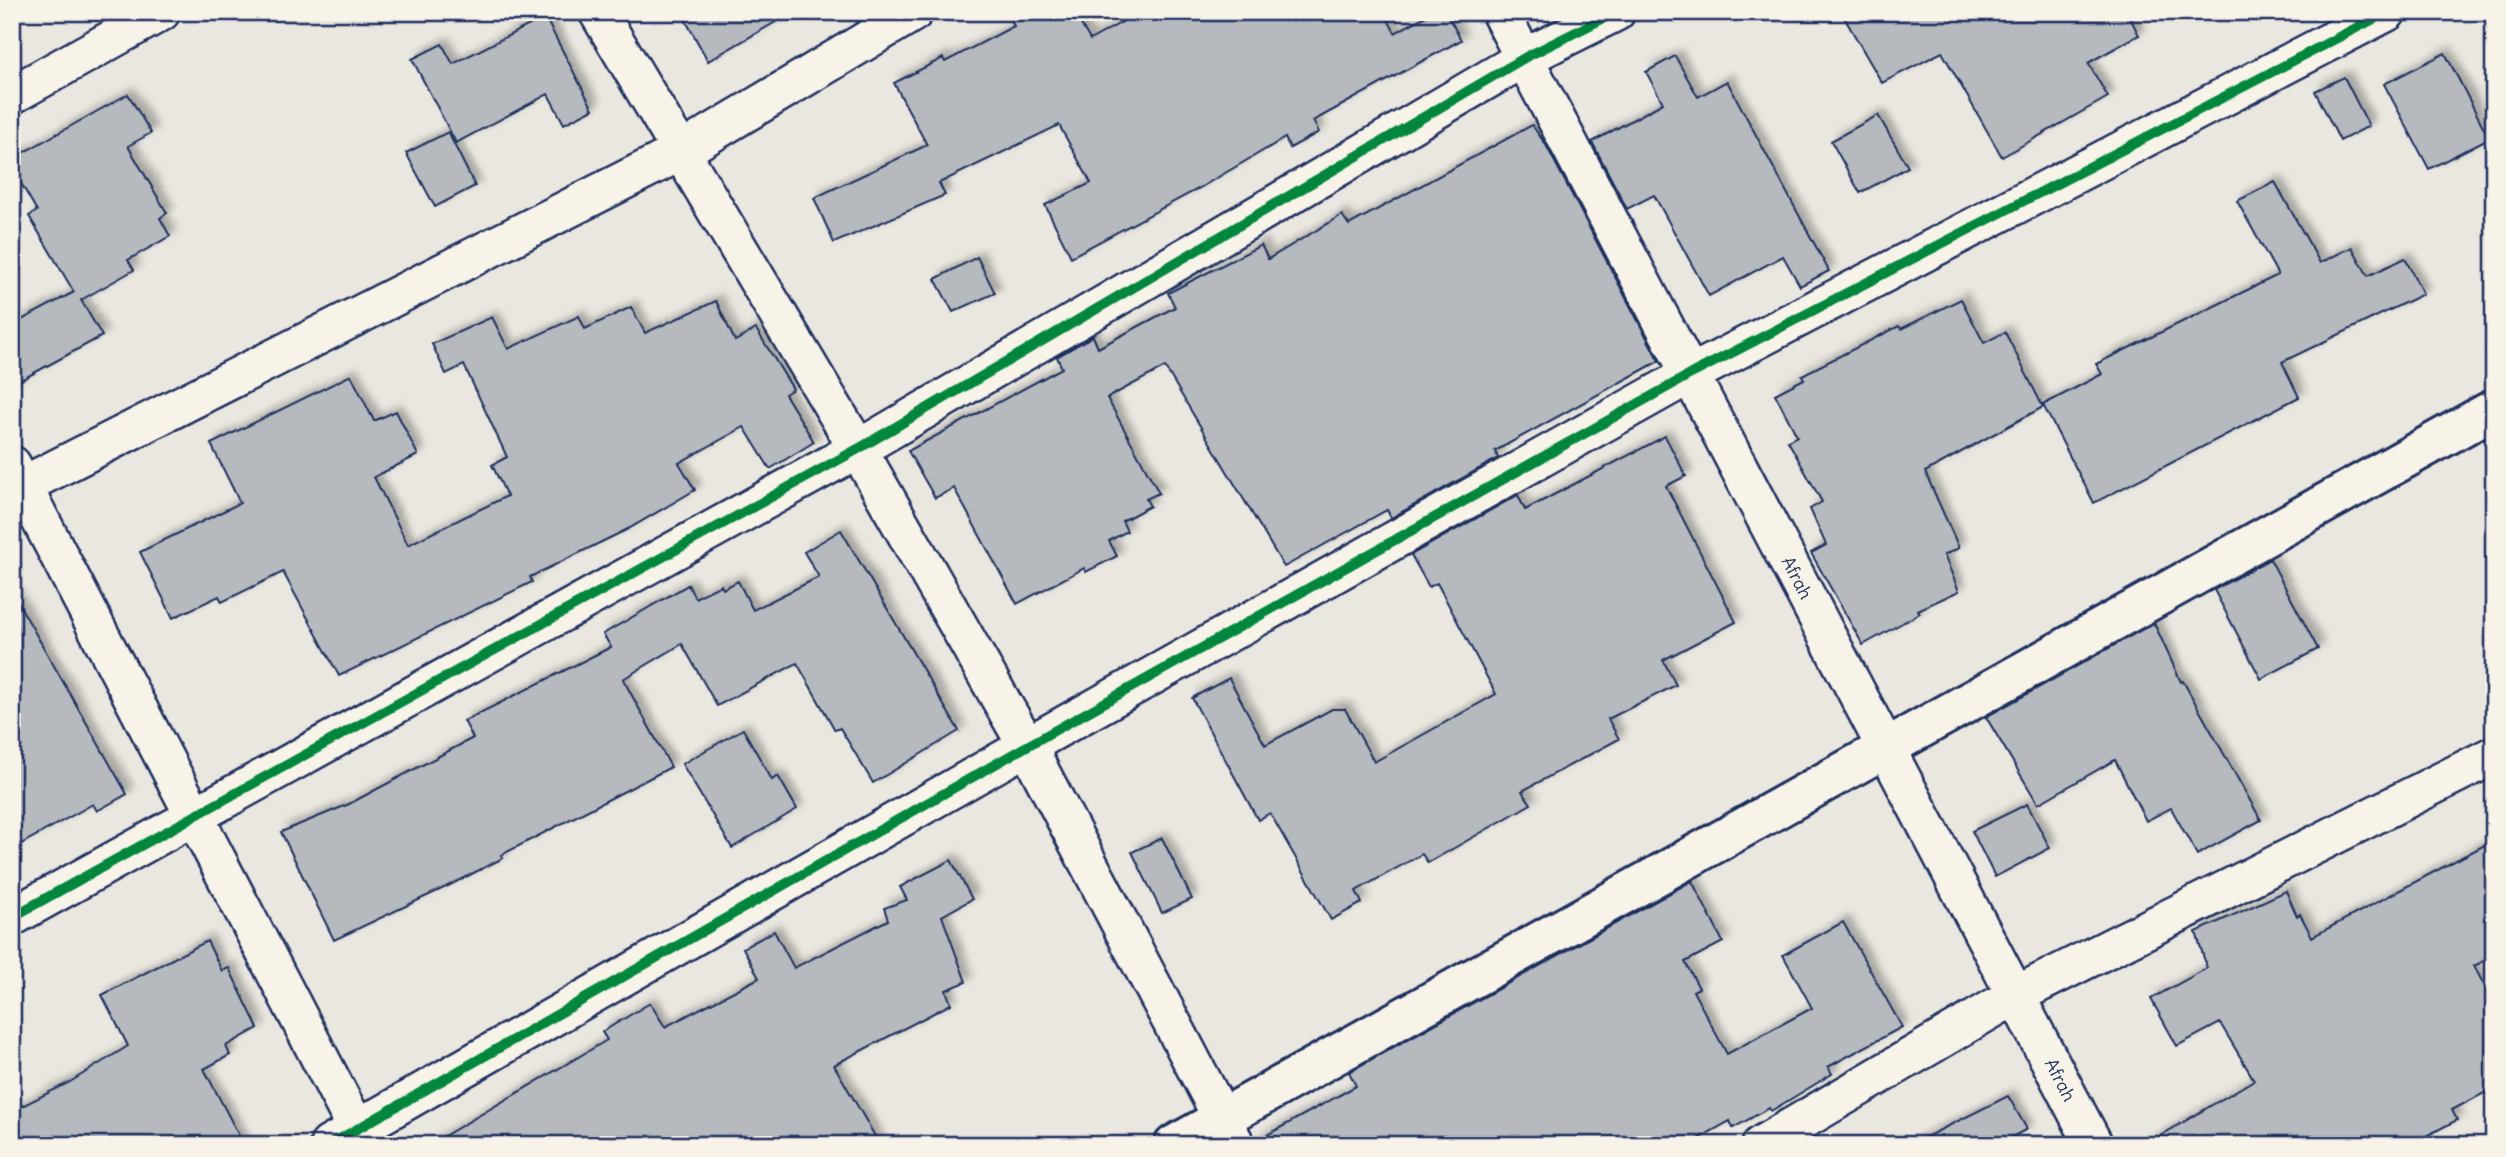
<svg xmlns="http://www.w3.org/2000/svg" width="2506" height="1157" viewBox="0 0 2506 1157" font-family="Delius,sans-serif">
<defs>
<filter id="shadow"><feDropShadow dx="6" dy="-6" stdDeviation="3.5" flood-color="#0004"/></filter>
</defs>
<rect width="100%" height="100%" fill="#eae7e0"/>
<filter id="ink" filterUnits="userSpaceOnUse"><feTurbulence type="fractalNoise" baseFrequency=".0143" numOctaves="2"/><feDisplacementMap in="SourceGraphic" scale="14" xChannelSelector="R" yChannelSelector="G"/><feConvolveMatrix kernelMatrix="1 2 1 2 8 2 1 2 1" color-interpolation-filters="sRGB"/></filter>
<g filter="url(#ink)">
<!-- building -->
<g fill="#b6babf" stroke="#1b2f5e" stroke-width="2" filter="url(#shadow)">
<polygon points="681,12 793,12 708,61"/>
<polygon points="1007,12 1074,12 1090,40 1140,12 1384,12 1395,33 1433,12 1446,12 1461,40 1313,121 1319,132 1290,148 1285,138 1198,189 1071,257 1045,205 1091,183 1059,125 939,183 945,195 834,243 814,198 927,145 894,83 943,58 945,62 1014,26"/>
<polygon points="1841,12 2127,12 2139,35 2088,63 2108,97 2002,157 1942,52 1882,83"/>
<polygon points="545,17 593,109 564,124 548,94 456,143 412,59 442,44 453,64"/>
<polygon points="2445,53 2489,138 2429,169 2384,84"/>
<polygon points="1675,56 1698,97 1727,81 1829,271 1800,286 1783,256 1709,296 1654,195 1627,209 1592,142 1663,103 1646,72"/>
<polygon points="2344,77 2369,126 2340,141 2315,91"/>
<polygon points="128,94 151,133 128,146 167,213 160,218 170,236 128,260 134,270 81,300 102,336 12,385 12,325 74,292 29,216 37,211 12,168 12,159"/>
<polygon points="1878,115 1908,167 1860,193 1831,141"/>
<polygon points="1532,125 1546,145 1659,361 1495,451 1498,458 1391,518 1387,510 1284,567 1165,367 1107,398 1159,493 1146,499 1150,506 1122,521 1127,531 1109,541 1117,556 1086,572 1084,568 1017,604 954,488 935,498 908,451 1062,368 1057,357 1093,336 1098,348 1175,307 1168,293 1261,245 1268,259 1342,215 1349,225"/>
<polygon points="448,132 475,186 435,207 406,153"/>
<polygon points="2275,182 2320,263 2352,247 2368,276 2405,258 2423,294 2282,362 2299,397 2094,503 2043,405 2102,374 2096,364 2278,275 2237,201"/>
<polygon points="977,257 995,293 953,312 935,279"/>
<polygon points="1961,299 1984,343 2005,332 2043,407 1925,472 1959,548 1944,555 1959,591 1918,610 1920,613 1863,645 1811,553 1826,545 1810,509 1822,502 1788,441 1797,436 1775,394 1804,379 1802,375 1899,326 1901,329"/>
<polygon points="716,301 735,341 756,329 793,389 785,394 814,442 770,469 744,427 679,463 695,490 630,528 530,577 532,582 339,676 283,572 222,602 219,596 173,618 140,552 240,503 211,444 351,375 374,421 396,411 418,455 374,477 408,545 507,496 492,465 507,457 464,365 446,374 432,344 492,317 508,349 579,316 585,329 631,307 645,333"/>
<polygon points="1665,436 1686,476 1666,486 1736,622 1663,660 1676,685 1608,719 1619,739 1522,791 1531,804 1428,863 1422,854 1356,891 1362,903 1331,920 1270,813 1258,820 1192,698 1229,678 1265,745 1332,709 1345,709 1374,762 1496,694 1437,583 1429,587 1411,555 1518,495 1525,510"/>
<polygon points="841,530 959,731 873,783 840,728 835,730 797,663 717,706 682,644 623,679 671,767 501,855 503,858 446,887 334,940 281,832 349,804 473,738 464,721 611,647 603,634 688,585 695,598 721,585 723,589 738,581 753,610 819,577 804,552"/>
<polygon points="2270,559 2318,649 2261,679 2214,590"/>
<polygon points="12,592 127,794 97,811 93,804 12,849"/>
<polygon points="2154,623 2181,682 2183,681 2261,820 2197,855 2171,808 2146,821 2115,760 2038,804 1986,717"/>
<polygon points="743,729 772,780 778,776 797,809 732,848 682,764"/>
<polygon points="2027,804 2050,848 1995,877 1972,831"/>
<polygon points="1162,838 1192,899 1162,913 1132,852"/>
<polygon points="2494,840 2494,956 2474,966 2494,1004 2494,1088 2452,1110 2457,1120 2409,1145 2145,1145 2254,1080 2220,1023 2177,1046 2151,999 2207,968 2196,932 2286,891 2297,916 2300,914 2312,937"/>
<polygon points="951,860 972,899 942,916 966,982 946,990 951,1004 834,1065 880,1145 429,1145 607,1040 602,1032 650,1003 665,1027 759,978 743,948 774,931 794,968 888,920 884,908 907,900 900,887"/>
<polygon points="1692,881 1723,942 1685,962 1699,988 1693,991 1727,1054 1812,1008 1783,955 1843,922 1902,1027 1828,1067 1832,1074 1771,1111 1769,1108 1733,1128 1730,1121 1687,1145 1257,1145 1256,1141 1356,1086 1349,1072"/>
<polygon points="207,941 222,971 229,968 258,1028 226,1046 230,1055 204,1069 244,1145 12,1145 12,1111 70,1082 128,1046 102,995"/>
<polygon points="2008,1096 2027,1129 1997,1145 1910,1145"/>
</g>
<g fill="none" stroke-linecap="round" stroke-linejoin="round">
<defs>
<g id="street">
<polyline points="598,12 858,449 1027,746 1236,1145"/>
<path id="s1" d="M1500,12L2094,1145"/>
<polyline points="12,95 161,12"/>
<polyline points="12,465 365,1145"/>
<polyline points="12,491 680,152 914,12"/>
<polyline points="12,917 858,449 1526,57 1616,12"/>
<polyline points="329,1145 1027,746 1691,374 2387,12"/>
<polyline points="1761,1145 2016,995 2494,755"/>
</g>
<polyline id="secondary" points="1174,1145 2494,409"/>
</defs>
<!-- street casing -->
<use href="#street" stroke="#1b2f5e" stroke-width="42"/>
<!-- secondary casing -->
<use href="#secondary" stroke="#1b2f5e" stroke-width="44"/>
<!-- street -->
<use href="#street" stroke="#f7f3e8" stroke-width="37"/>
<!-- secondary -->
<use href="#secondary" stroke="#f7f3e8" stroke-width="38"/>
<defs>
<g id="cycleway">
<polyline points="12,917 858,449 1526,57 1616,12"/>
<polyline points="329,1145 1027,746 1691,374 2387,12"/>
</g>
</defs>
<!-- cycleway casing -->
<use href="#cycleway" stroke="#f7f3e8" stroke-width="15"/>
<!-- cycleway -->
<use href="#cycleway" stroke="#00873e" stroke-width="10"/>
</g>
</g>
<g text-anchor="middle" stroke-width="5" stroke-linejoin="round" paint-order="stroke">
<!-- street labels -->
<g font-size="18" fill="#1b2f5e" stroke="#f7f3e8">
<text dy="6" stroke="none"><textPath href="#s1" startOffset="639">Afrah</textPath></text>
<text dy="6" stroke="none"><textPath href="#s1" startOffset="1206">Afrah</textPath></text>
</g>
</g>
<!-- margin -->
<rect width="2506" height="1157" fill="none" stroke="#f7f3e8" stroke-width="42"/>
<rect x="21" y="21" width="2464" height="1115" fill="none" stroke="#1b2f5e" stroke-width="2.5" filter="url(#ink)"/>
</svg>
